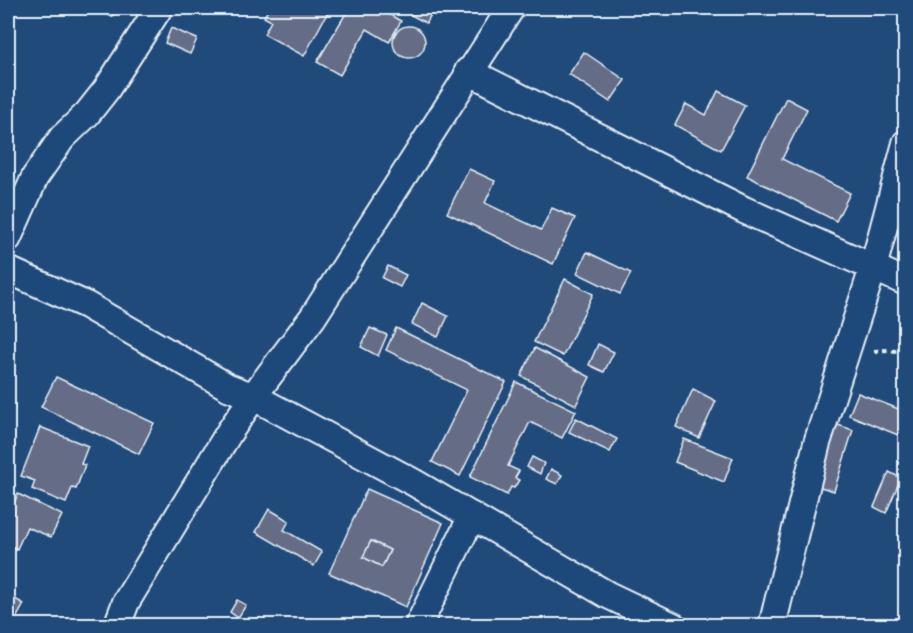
<svg xmlns="http://www.w3.org/2000/svg" width="913" height="633" viewBox="0 0 913 633" font-family="'Comic Neue',sans-serif">
<rect width="100%" height="100%" fill="#1f4a7a"/>
<filter id="ink" filterUnits="userSpaceOnUse"><feTurbulence type="fractalNoise" baseFrequency=".0167" numOctaves="2"/><feDisplacementMap in="SourceGraphic" scale="12" xChannelSelector="R" yChannelSelector="G"/><feConvolveMatrix kernelMatrix="1 2 1 2 8 2 1 2 1" color-interpolation-filters="sRGB"/></filter>
<g filter="url(#ink)">
<!-- building -->
<g fill="#656d86" stroke="#e8f1f8" stroke-width="1.5" fill-rule="evenodd">
<polygon points="95,8 118,8 112,17"/>
<polygon points="269,8 330,8 304,56 264,34 271,21 264,17"/>
<polygon points="349,8 378,8 401,21 389,42 367,29 340,75 317,62"/>
<polygon points="398,8 435,8 426,23"/>
<circle cx="409" cy="42" r="16"/>
<polygon points="171,28 197,39 190,54 165,43"/>
<polygon points="584,52 625,80 610,102 569,74"/>
<polygon points="718,91 745,105 721,150 675,125 686,104 706,115"/>
<polygon points="786,98 807,109 782,159 850,193 836,221 747,176"/>
<polygon points="469,169 495,181 485,203 541,230 552,208 575,218 553,264 447,213"/>
<polygon points="587,252 631,273 620,294 577,273"/>
<polygon points="388,266 406,275 400,287 382,278"/>
<polygon points="565,279 593,294 563,356 534,342"/>
<polygon points="422,303 448,316 438,337 412,324"/>
<polygon points="370,328 387,335 378,356 361,347"/>
<polygon points="396,328 506,382 460,476 432,462 467,390 386,350"/>
<polygon points="598,344 614,352 604,372 589,365"/>
<polygon points="535,348 590,377 576,405 521,376"/>
<polygon points="56,377 154,423 139,454 41,407"/>
<polygon points="516,382 576,411 562,438 530,422 508,466 519,471 515,478 519,480 514,488 511,487 507,495 470,477"/>
<polygon points="693,389 716,401 699,438 676,427"/>
<polygon points="858,393 906,412 898,435 849,415"/>
<polygon points="576,418 617,439 610,452 569,432"/>
<polygon points="829,422 853,430 834,491 810,484"/>
<polygon points="40,427 88,446 81,464 85,465 76,489 72,488 66,503 32,489 35,481 21,476"/>
<polygon points="684,439 733,458 724,482 675,462"/>
<polygon points="532,457 544,463 540,474 527,467"/>
<polygon points="551,469 562,475 557,484 546,479"/>
<polygon points="889,472 901,478 886,513 874,507"/>
<path d="M367,489L443,523L406,607L329,573ZM371,541L390,550L382,567L363,557Z"/>
<polygon points="18,494 62,515 51,537 27,527 17,549 8,544 8,516"/>
<polygon points="269,509 289,521 284,530 322,552 314,566 256,532"/>
<polygon points="371,541 390,550 382,567 363,557"/>
<polygon points="8,595 24,604 13,624 8,621"/>
<polygon points="237,600 246,605 238,618 230,612"/>
</g>
<g fill="none" stroke-linecap="round" stroke-linejoin="round">
<defs>
<g id="street">
<polyline points="468,71 744,210 906,282"/>
<polyline points="8,238 35,177 62,138 87,114 106,90 159,8"/>
<polyline points="8,270 86,305 228,387 254,397 413,482 608,595 673,626"/>
<polyline points="117,626 126,602 230,431 258,390 313,317 511,8"/>
<polyline points="418,626 472,516"/>
<polyline points="772,626 817,443 873,268 906,143"/>
</g>
</defs>
<!-- street casing -->
<use href="#street" stroke="#e8f1f8" stroke-width="30"/>
<!-- path -->
<polyline stroke="#e8f1f8" stroke-width="4" stroke-dasharray="4.5 4.5" stroke-linecap="butt" points="874,351 888,350 906,352"/>
<!-- street -->
<use href="#street" stroke="#1f4a7a" stroke-width="26"/>
</g>
</g>
<!-- margin -->
<rect width="913" height="633" fill="none" stroke="#1f4a7a" stroke-width="30"/>
<rect x="15" y="15" width="883" height="603" fill="none" stroke="#e8f1f8" stroke-width="2" filter="url(#ink)"/>
</svg>
